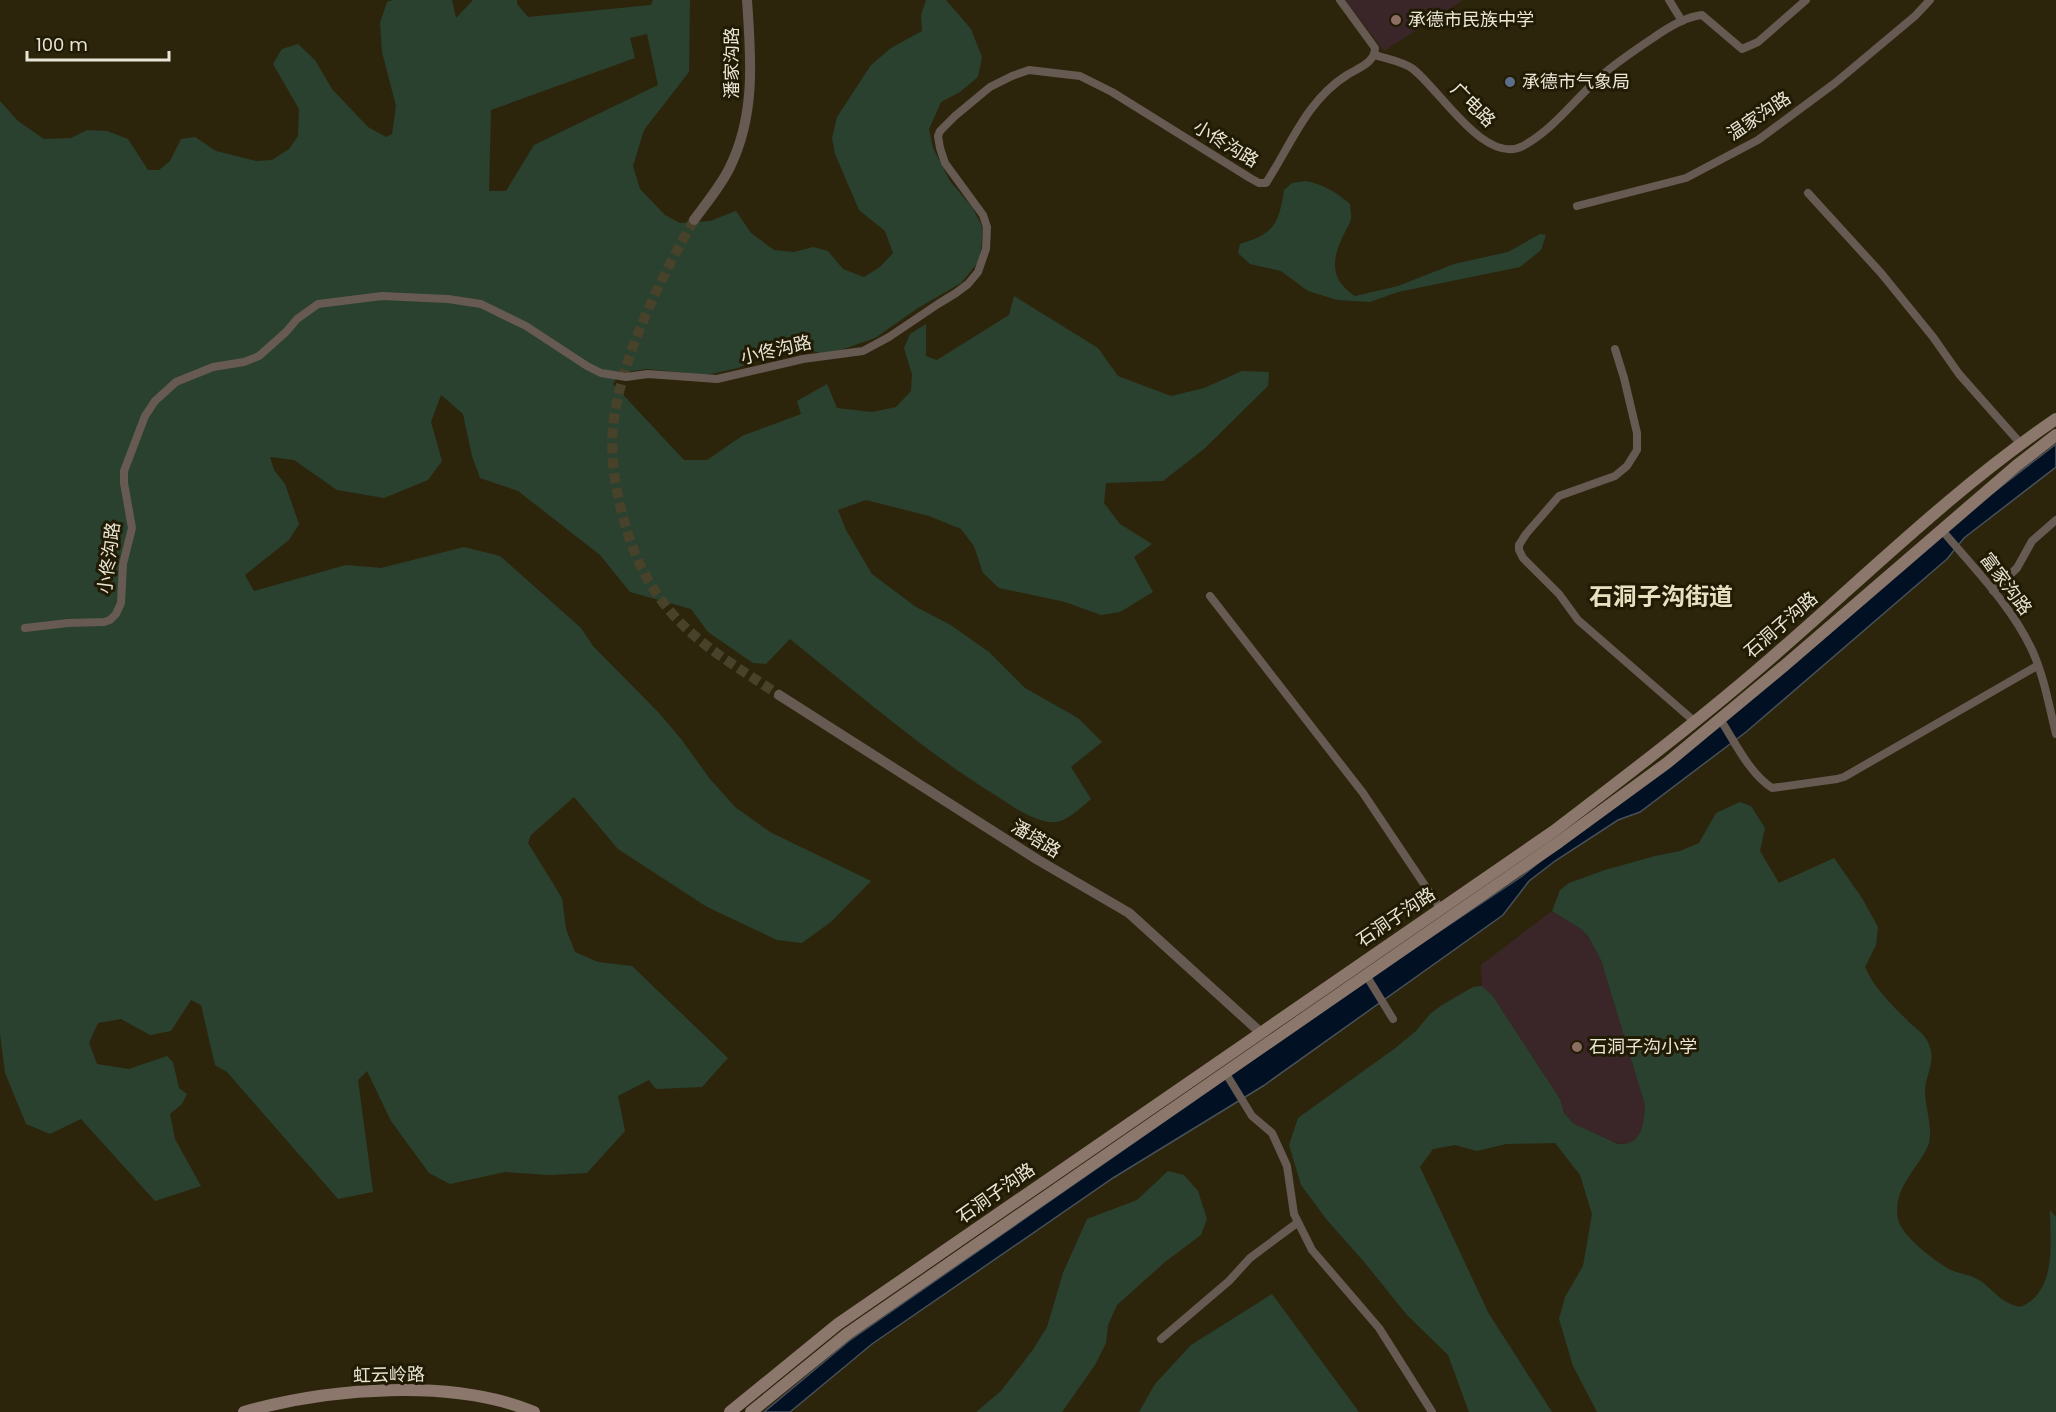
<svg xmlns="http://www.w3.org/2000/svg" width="2056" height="1412" viewBox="0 0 2056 1412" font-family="Poppins,'Noto Sans SC',sans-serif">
<rect width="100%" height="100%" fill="#2c250c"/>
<!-- education -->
<g fill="#3a2629">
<polygon points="1345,0 1463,0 1384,51"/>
<polygon points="1552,911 1581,929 1588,936 1601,960 1645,1105 1644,1127 1636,1140 1626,1145 1608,1140 1574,1124 1564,1113 1560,1099 1492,995 1482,986 1481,965"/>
</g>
<!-- green -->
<g fill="#2a412f" fill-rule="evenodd">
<path d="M393,0H452L456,18L473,0H517V4L528,17L651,5L653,0H690L689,72L644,130L633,166L640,189L665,215L680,223L710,221L736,211L751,233L774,250L794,252L813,247L828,251L843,269L864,277L880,267L893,253L885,231L859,210L835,154L832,138L837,117L871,65L891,48L922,31L921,15L926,0H946L971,29L982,57L978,77L960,92L941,102L929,129L933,148L950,181L972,207L983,228L980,260L961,283L918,308L875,338L832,353H819L798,345L776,342L759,358L738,368L706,375L647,369L619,373L613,384L684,460H707L742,436L801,414L797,401L827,384L837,408L872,412L896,407L911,391L912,374L904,348L910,334L926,324V356L937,360L1009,315L1014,296L1098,348L1118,376L1171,396L1204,388L1242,371L1269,372L1268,386L1204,449L1163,481L1106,483L1104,503L1120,524L1152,544L1134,557L1153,592L1120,612L1101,615L1065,602L999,588L983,573L974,546L961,529L929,516L866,500L838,510L846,530L872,574L916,607L949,624L989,652L1025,688L1078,718L1102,742L1071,767L1091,799C1078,810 1063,827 1044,821C1024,816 1005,801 987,790C918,746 855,691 790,639L766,664L753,663L708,632L691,609L630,592L600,555L518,491L480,478L472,456L463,414L441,395L431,422L442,461L428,480L384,498L337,490L294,460L270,457L274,470L285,484L299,524L289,540L245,575L254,591L346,565L381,568L464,547L500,556L581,628L593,646L659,713L681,739L710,779L735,807L770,832L871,881L832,921L802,943L777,940L707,907L618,849L574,797L531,835L528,843L562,898L566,929L575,952L598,962L632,966L728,1058L702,1087L656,1089L649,1080L618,1096L625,1131L587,1173L550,1175L505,1172L450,1184L429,1173L391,1121L367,1071L358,1080L373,1192L338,1199L227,1072L215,1065L201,1005L191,1000L171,1031L150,1035L121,1019L98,1023L89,1043L97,1064L129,1069L167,1056L173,1062L179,1088L187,1094L182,1104L170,1114L175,1139L201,1186L155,1201L81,1119L50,1134L26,1124L5,1073L0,1034V101L18,121L44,139L71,138L87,130L107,131L128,139L148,170H159L170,161L181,139L195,137L216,151L256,161L272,160L289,149L298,136L299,109L273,64L282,49L298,44L315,60L332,89L368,127L386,137L392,134L396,106L382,52L380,23L387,2ZM647,34L658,85L534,145L506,191H489L491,110L635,58L630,38Z"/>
<path d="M1305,181C1323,184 1336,192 1350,204C1350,209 1352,215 1351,219C1350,223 1347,228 1345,232C1332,257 1328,279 1355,296L1398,286L1454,264L1508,252L1540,234L1546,235L1541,250L1520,267L1398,292L1370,302L1337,300L1308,291L1281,271L1250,264L1238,253L1240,244C1274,234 1279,224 1284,190L1292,183Z"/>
<path d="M1740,802L1751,806L1765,828L1760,851L1779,883L1834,858L1862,898L1878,927L1876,945L1865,967C1874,988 1891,1004 1907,1020C1917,1031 1927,1033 1931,1051C1934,1063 1925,1079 1925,1091C1925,1108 1934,1130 1928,1146C1917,1170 1892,1189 1898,1219C1901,1236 1935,1261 1949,1269C1958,1274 1970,1274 1979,1280C1992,1288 2000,1302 2016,1306C2023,1308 2026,1304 2032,1300C2056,1279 2050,1239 2050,1210L2056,1217V1412H1597L1573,1366L1559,1319L1565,1297L1583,1266L1592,1214L1580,1175L1555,1143L1506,1144L1477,1151L1455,1145L1433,1149L1420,1167L1489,1314L1552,1412H1469L1448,1355L1407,1315L1365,1263L1327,1220L1301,1185L1289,1145L1298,1118L1394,1049L1416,1031L1430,1014L1442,1005L1473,987L1482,986L1492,995L1560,1099L1564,1113L1574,1124L1618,1144C1642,1146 1644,1124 1645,1105L1601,960L1588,936L1581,929L1552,911L1560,890L1569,883L1605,870L1655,856L1680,851L1699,843L1716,813Z"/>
<polygon points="1168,1171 1184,1175 1198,1191 1207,1219 1201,1235 1165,1262 1117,1305 1108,1325 1106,1343 1095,1365 1062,1412 976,1412 1001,1391 1032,1351 1047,1327 1063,1273 1087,1219 1137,1200"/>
<polygon points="1272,1294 1359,1412 1139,1412 1155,1384 1191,1345"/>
</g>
<!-- water -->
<polygon fill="#011023" stroke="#475059" stroke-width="1.5" points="2056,444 2056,467 1964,538 1947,559 1746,732 1640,812 1618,820 1555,861 1529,881 1503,915 1263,1086 1113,1178 872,1344 790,1412 764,1412 849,1341 1380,971 1521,877 1954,523"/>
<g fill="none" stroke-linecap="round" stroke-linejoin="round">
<!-- tertiary-tunnel -->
<path stroke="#48422a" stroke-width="10" stroke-dasharray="10 5" stroke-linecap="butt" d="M694,220C661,277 620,360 613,426C610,459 616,493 625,524C634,558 653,594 677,619C706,650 744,671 779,695"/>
<!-- minor -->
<g stroke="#665a52" stroke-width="8">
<polyline points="1669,0 1682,21"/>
<path d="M1375,55C1387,59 1404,62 1413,69C1440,90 1485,166 1523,146C1554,129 1575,99 1601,76C1617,62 1635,50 1653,38C1667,28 1684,17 1702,15L1742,49L1758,42L1806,0"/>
<polyline points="1808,193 1881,273 1933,337 1959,374 2021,444"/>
<polyline points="1577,206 1686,178 1758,140 1835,83 1915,16 1930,0"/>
<polyline points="1615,349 1624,378 1637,433 1637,450 1627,466 1615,476 1559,496 1526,534 1519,545 1519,550 1523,558 1559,594 1578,620 1694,721"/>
<path d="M1941,529C1973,567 2011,605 2032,650C2044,676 2049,706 2056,734"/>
<polyline points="1993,591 2017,568 2032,541 2056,520"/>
<polyline points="1210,596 1363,793 1440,908"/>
<path d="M25,628L68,623L104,622L110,620L116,614L121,603L123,564L132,528L124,483V471L145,416L155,401L176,382L213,367L244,362L259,356L286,332L297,319L318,304L382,296L448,299L481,304L526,326L587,366L601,373L626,377L648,374L717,379L803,359L863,351L889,337L938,304L956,293L968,284L978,272L986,249L987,227L983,215L945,163L940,148L938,136L940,131L955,116L990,87L1012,76L1029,70L1080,76L1112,92L1250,178L1259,183H1266C1291,145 1306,101 1347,75C1358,68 1375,63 1375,48L1340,0"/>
<path d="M1720,719C1735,742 1749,773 1772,788L1837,779L1844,777L2037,666"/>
<polyline points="1366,975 1393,1019"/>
<polyline points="1225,1072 1252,1116 1272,1133 1287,1166 1294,1214 1312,1250 1379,1328 1432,1412"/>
<polyline points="1161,1339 1229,1281 1250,1258 1297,1223"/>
</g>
<!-- tertiary -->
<g stroke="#665a52" stroke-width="10">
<path d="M694,220C706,203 721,186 730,167C756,114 751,57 747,0"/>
<polyline points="779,695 1038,860 1129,913 1260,1032"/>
</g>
<!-- secondary -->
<g stroke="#8b776b" stroke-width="12">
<path d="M244,1412C328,1388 452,1378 534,1412"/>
<path d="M730,1412L838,1324L1554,831C1630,773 1706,715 1778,652C1869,573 1956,487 2056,419"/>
<polyline points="751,1412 847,1334 1559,842 1667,763 1784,666 2016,466 2056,435"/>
</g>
</g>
<!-- markers -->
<g fill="#8d6e63" stroke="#221b04" stroke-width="2">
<circle cx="1396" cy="20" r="6"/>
<circle cx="1577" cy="1047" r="6"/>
</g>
<circle fill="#5c6f8a" stroke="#221b04" stroke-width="2" cx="1510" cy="82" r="6"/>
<g text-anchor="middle" stroke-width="6" stroke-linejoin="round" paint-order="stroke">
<!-- poi labels -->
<g font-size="18" fill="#eae6d7" stroke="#221b04" text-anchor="start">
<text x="1408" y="26">承德市民族中学</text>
<text x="1522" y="88">承德市气象局</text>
<text x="1589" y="1053">石洞子沟小学</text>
</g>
<!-- street labels -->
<g font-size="18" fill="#eae6d7" stroke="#221b04">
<text transform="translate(732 63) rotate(-90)" y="6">潘家沟路</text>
<text transform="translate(1473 105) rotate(45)" y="6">广电路</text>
<text transform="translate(1759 116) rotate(-34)" y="6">温家沟路</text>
<text transform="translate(1226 144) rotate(31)" y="6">小佟沟路</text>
<text transform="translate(776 350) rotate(-13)" y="6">小佟沟路</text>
<text transform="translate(109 558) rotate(-83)" y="6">小佟沟路</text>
<text transform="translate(2006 584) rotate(53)" y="6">富家沟路</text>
<text transform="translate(1781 625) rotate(-41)" y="6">石洞子沟路</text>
<text transform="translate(1036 839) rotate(32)" y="6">潘塔路</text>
<text transform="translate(1396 917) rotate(-34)" y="6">石洞子沟路</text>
<text transform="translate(996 1193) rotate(-35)" y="6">石洞子沟路</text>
<text transform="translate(389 1375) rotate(-1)" y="6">虹云岭路</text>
</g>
<!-- district labels -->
<g font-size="24" font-weight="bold" fill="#e9e0c2" stroke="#221b04">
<text x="1661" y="605">石洞子沟街道</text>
</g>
</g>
<!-- scale -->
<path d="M27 51v9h142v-9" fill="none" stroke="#eae6d7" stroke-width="3"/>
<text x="36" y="51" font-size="18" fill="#eae6d7" stroke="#221b04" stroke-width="4.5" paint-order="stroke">100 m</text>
</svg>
